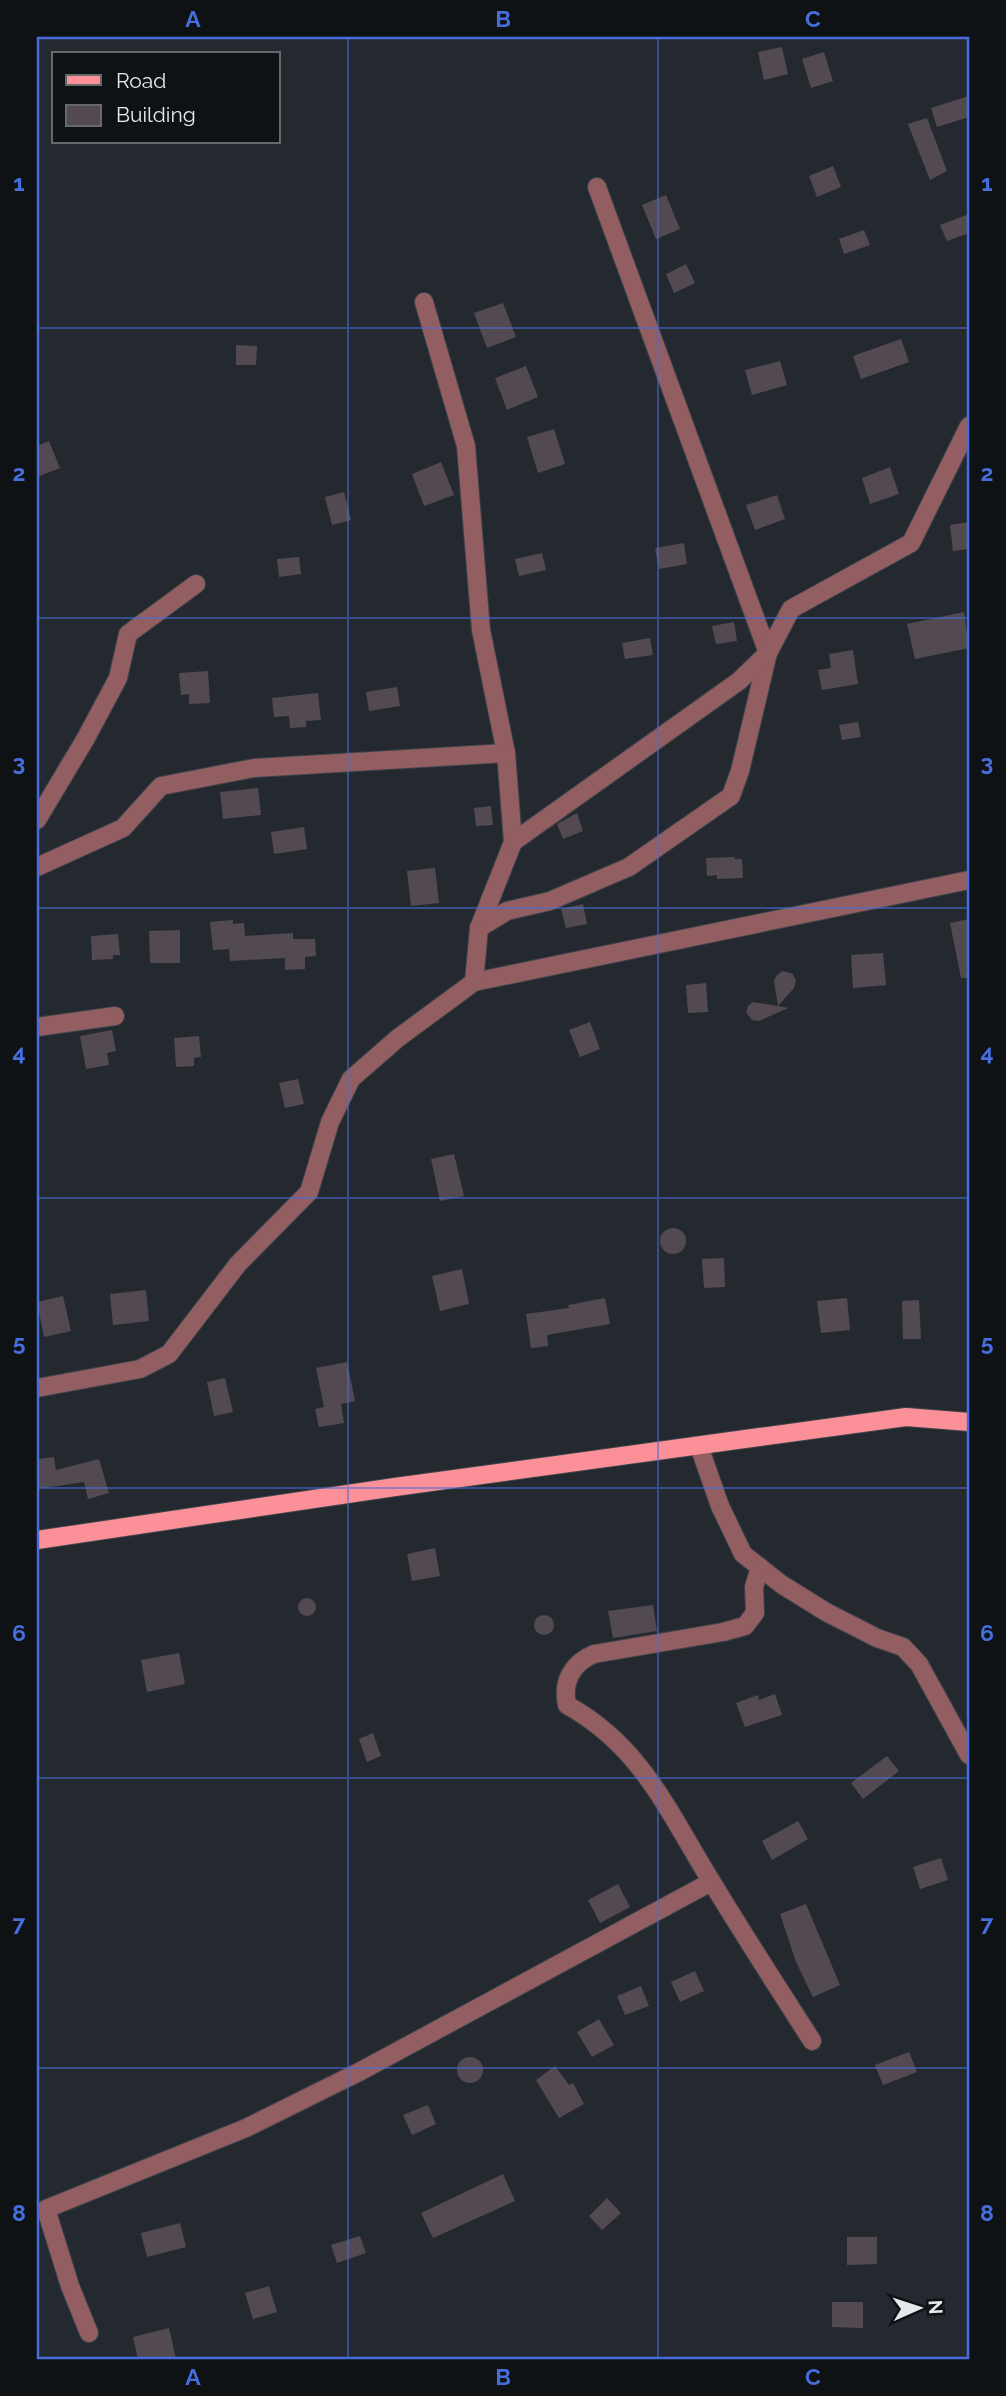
<svg xmlns="http://www.w3.org/2000/svg" width="1006" height="2396" viewBox="0 0 1006 2396" font-family="Raleway,sans-serif">
<rect width="100%" height="100%" fill="#242930"/>
<!-- building -->
<g fill="#534a51">
<polygon points="782,47 788,74 764,80 758,52"/>
<polygon points="824,52 833,81 811,88 802,59"/>
<polygon points="969,96 969,117 937,127 931,108"/>
<polygon points="927,118 947,171 930,180 908,124"/>
<polygon points="833,166 841,187 817,197 809,176"/>
<polygon points="666,195 680,229 656,239 642,205"/>
<polygon points="969,214 969,233 947,241 940,225"/>
<polygon points="864,230 870,245 844,254 839,239"/>
<polygon points="686,264 695,283 674,293 666,274"/>
<polygon points="503,303 516,337 487,348 474,313"/>
<polygon points="901,339 909,362 861,379 853,356"/>
<polygon points="236,345 257,346 256,365 236,365"/>
<polygon points="780,361 787,385 752,395 745,370"/>
<polygon points="526,366 538,397 507,410 495,378"/>
<polygon points="554,429 565,464 538,473 527,437"/>
<polygon points="49,441 60,468 37,477 37,446"/>
<polygon points="441,462 454,495 424,506 412,474"/>
<polygon points="890,467 899,494 870,504 862,478"/>
<polygon points="344,492 351,520 332,525 325,497"/>
<polygon points="777,495 785,519 755,530 746,505"/>
<polygon points="969,522 969,549 953,551 950,525"/>
<polygon points="684,543 687,564 659,569 655,548"/>
<polygon points="542,553 546,570 519,576 515,559"/>
<polygon points="299,557 301,574 279,577 277,559"/>
<polygon points="964,612 969,648 915,659 907,624"/>
<polygon points="734,622 737,641 716,644 712,626"/>
<polygon points="650,638 653,655 625,659 622,643"/>
<polygon points="853,650 858,684 822,690 818,670 831,668 829,654"/>
<polygon points="208,671 210,703 189,704 189,694 181,695 179,673"/>
<polygon points="397,687 400,706 369,711 366,692"/>
<polygon points="318,693 321,720 306,721 306,727 290,728 289,716 274,717 272,698"/>
<polygon points="858,722 861,737 842,740 839,725"/>
<polygon points="258,788 261,815 223,819 220,792"/>
<polygon points="491,806 493,825 476,826 474,808"/>
<polygon points="577,813 583,831 563,839 557,824"/>
<polygon points="304,827 307,849 274,854 271,832"/>
<polygon points="735,857 734,859 742,859 743,878 717,879 717,875 707,876 706,858"/>
<polygon points="435,868 439,903 411,906 407,871"/>
<polygon points="583,904 587,924 566,928 561,909"/>
<polygon points="969,919 969,978 961,978 950,923"/>
<polygon points="233,920 233,924 244,923 245,936 293,933 293,939 315,939 316,956 305,957 305,969 285,970 285,958 230,961 229,949 213,950 210,922"/>
<polygon points="180,930 180,963 150,963 149,931"/>
<polygon points="118,934 120,955 113,955 113,959 92,960 91,936"/>
<polygon points="883,953 886,985 853,988 851,955"/>
<polygon points="783,971 793,974 796,981 794,988 778,1006 788,1008 759,1021 752,1020 746,1012 748,1006 753,1002 778,1006 774,981 777,975"/>
<polygon points="706,983 708,1012 688,1013 686,985"/>
<polygon points="590,1022 600,1049 580,1057 569,1030"/>
<polygon points="112,1030 116,1051 107,1053 109,1065 86,1069 80,1036"/>
<polygon points="199,1036 201,1057 194,1058 194,1066 176,1067 174,1038"/>
<polygon points="298,1079 304,1104 285,1108 279,1083"/>
<polygon points="454,1154 464,1196 440,1201 431,1159"/>
<circle cx="673" cy="1241" r="13"/>
<polygon points="724,1258 725,1287 704,1288 702,1259"/>
<polygon points="462,1269 469,1304 440,1311 432,1276"/>
<polygon points="146,1290 149,1321 113,1325 110,1294"/>
<polygon points="63,1296 71,1331 44,1337 37,1302"/>
<polygon points="605,1298 610,1324 547,1335 548,1346 531,1348 526,1314 569,1308 568,1305"/>
<polygon points="847,1298 850,1330 821,1333 817,1301"/>
<polygon points="919,1300 921,1339 903,1339 902,1301"/>
<polygon points="347,1362 355,1401 341,1404 344,1423 319,1427 315,1409 324,1407 316,1368"/>
<polygon points="225,1378 233,1412 214,1416 207,1382"/>
<polygon points="54,1457 56,1470 99,1459 109,1493 88,1499 84,1482 37,1489 37,1459"/>
<polygon points="435,1548 440,1576 412,1581 407,1554"/>
<circle cx="307" cy="1607" r="9"/>
<polygon points="653,1605 657,1631 613,1638 608,1611"/>
<circle cx="544" cy="1625" r="10"/>
<polygon points="179,1653 185,1684 147,1692 141,1660"/>
<polygon points="775,1694 782,1715 745,1727 736,1703 758,1695 759,1700"/>
<polygon points="373,1733 381,1756 367,1762 359,1739"/>
<polygon points="887,1756 899,1771 863,1799 851,1783"/>
<polygon points="798,1821 808,1839 772,1860 762,1841"/>
<polygon points="941,1858 948,1880 920,1889 913,1867"/>
<polygon points="618,1884 630,1907 600,1923 588,1900"/>
<polygon points="806,1904 840,1985 813,1997 796,1962 780,1914"/>
<polygon points="695,1971 704,1991 680,2002 671,1982"/>
<polygon points="641,1986 649,2006 625,2015 617,1996"/>
<polygon points="599,2019 614,2045 592,2057 577,2032"/>
<polygon points="909,2052 917,2072 883,2085 875,2065"/>
<circle cx="470" cy="2070" r="13"/>
<polygon points="555,2066 569,2085 573,2083 584,2104 559,2118 536,2080"/>
<polygon points="428,2105 436,2124 412,2135 403,2115"/>
<polygon points="503,2174 515,2201 433,2238 421,2213"/>
<polygon points="607,2198 621,2213 602,2230 589,2216"/>
<polygon points="180,2223 186,2247 147,2257 141,2233"/>
<polygon points="360,2236 366,2253 337,2263 331,2245"/>
<polygon points="847,2237 877,2237 877,2264 847,2265"/>
<polygon points="269,2286 277,2312 253,2319 245,2293"/>
<polygon points="832,2302 863,2302 863,2328 832,2327"/>
<polygon points="169,2328 176,2359 138,2359 133,2337"/>
</g>
<g fill="none" stroke-linecap="round" stroke-linejoin="round">
<defs>
<g id="minor">
<polyline points="424,302 466,446 481,630 506,753 513,842 479,928 507,911 550,901 629,867 731,796 740,771 768,653 597,187"/>
<polyline points="37,820 86,738 118,678 128,634 196,584"/>
<polyline points="513,842 739,681 768,653 791,609 911,543 969,426"/>
<polyline points="37,867 123,828 161,786 254,768 506,753"/>
<polyline points="474,982 969,880"/>
<polyline points="37,1027 115,1016"/>
<polyline points="37,1388 140,1369 169,1354 238,1264 309,1192 330,1122 351,1079 398,1038 474,982 479,928"/>
<polyline points="699,1446 720,1506 743,1554 781,1584 826,1612 877,1638 903,1647 919,1664 969,1755"/>
<path d="M760,1567L754,1587L755,1613L745,1626L723,1632L594,1654C572,1663 562,1682 567,1705C643,1747 669,1814 713,1884C745,1937 779,1989 812,2041"/>
<polyline points="89,2333 70,2286 46,2209 246,2128 359,2072 711,1882"/>
</g>
<polyline id="major" points="37,1540 395,1487 906,1417 969,1422"/>
</defs>
<!-- minor casing -->
<use href="#minor" stroke="#3f444b" stroke-width="20"/>
<!-- major casing -->
<use href="#major" stroke="#3f444b" stroke-width="20"/>
<!-- minor -->
<use href="#minor" stroke="#925e61" stroke-width="18"/>
<!-- major -->
<use href="#major" stroke="#fc9098" stroke-width="18"/>
</g>
<!-- grid -->
<path fill="none" stroke="#456ddc" stroke-width="2" stroke-opacity="0.55" d="M348,37V2359M658,37V2359M37,328H969M37,618H969M37,908H969M37,1198H969M37,1488H969M37,1778H969M37,2068H969"/>
<!-- border -->
<rect width="1006" height="2396" fill="none" stroke="#0f1215" stroke-width="77"/>
<!-- legend -->
<rect x="52" y="52" width="228" height="91" fill="#0f1215" stroke="#65686c" stroke-width="2"/>
<rect x="66" y="75" width="35" height="10" fill="#fc9098" stroke="#65686c" stroke-width="2"/>
<text x="116" y="88" font-size="21" fill="#e5e9ee">Road</text>
<rect x="66" y="105" width="35" height="21" fill="#534a51" stroke="#65686c" stroke-width="2"/>
<text x="116" y="122" font-size="21" fill="#e5e9ee">Building</text>
<!-- north arrow -->
<g transform="translate(919 2308) rotate(87)" stroke="#0f1215" stroke-width="5" paint-order="stroke">
<path d="M0-5L12 26L0 18L-12 26Z" fill="#e5e9ee"/>
<text y="-10" font-size="19" font-weight="bold" text-anchor="middle" fill="#e5e9ee">N</text>
</g>
<rect x="38" y="38" width="930" height="2320" fill="none" stroke="#456ddc" stroke-width="2.5"/>
<g font-size="23" text-anchor="middle" font-weight="bold" fill="#456ddc">
<text x="193" y="27">A</text>
<text x="503" y="27">B</text>
<text x="813" y="27">C</text>
<text x="19" y="191">1</text>
<text x="987" y="191">1</text>
<text x="19" y="481">2</text>
<text x="987" y="481">2</text>
<text x="19" y="771">3</text>
<text x="987" y="771">3</text>
<text x="19" y="1061">4</text>
<text x="987" y="1061">4</text>
<text x="19" y="1351">5</text>
<text x="987" y="1351">5</text>
<text x="19" y="1641">6</text>
<text x="987" y="1641">6</text>
<text x="19" y="1931">7</text>
<text x="987" y="1931">7</text>
<text x="19" y="2221">8</text>
<text x="987" y="2221">8</text>
<text x="193" y="2385">A</text>
<text x="503" y="2385">B</text>
<text x="813" y="2385">C</text>
</g>
</svg>
